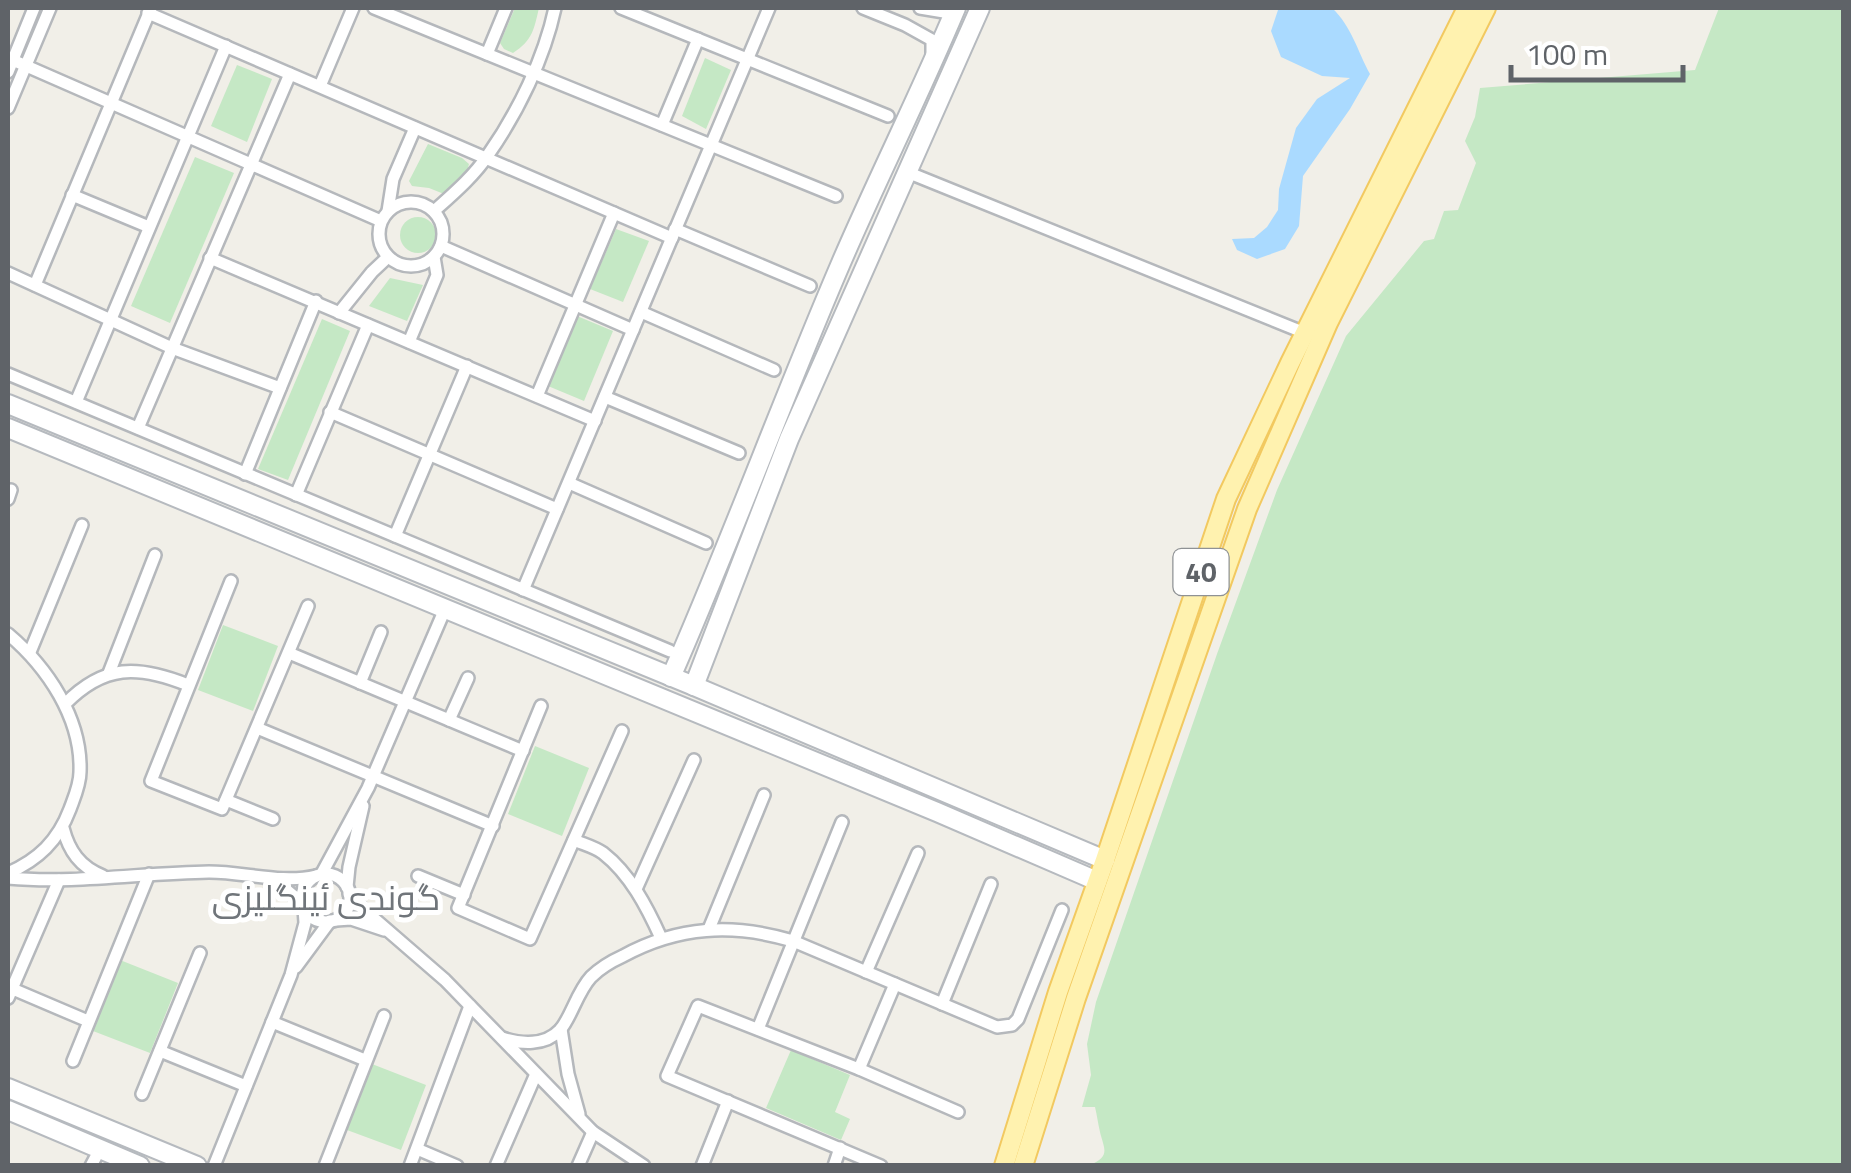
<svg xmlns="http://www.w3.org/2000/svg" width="1851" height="1173" viewBox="0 0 1851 1173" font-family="'Titillium Web',Cairo,sans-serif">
<rect width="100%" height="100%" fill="#f1efe8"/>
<!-- green -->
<g fill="#c5e8c5">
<path d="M515,8H539C534,29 533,40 513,53L504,49L500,43Z"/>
<path d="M1719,8H1843V1165H1090C1111,1156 1104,1149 1100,1132C1098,1124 1097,1115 1095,1107H1082L1091,1075L1087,1044L1096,1002L1217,654L1277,490L1346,336L1424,241L1434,239L1444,211L1458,210L1476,163L1465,141L1475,117L1480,88L1695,70Z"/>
<polygon points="705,58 731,70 706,129 682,116"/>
<polygon points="237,65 272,79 247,142 211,126"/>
<polygon points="428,144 462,158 469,164 467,171 444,194 429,188 412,186 409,181"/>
<polygon points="195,157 234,173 170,323 131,306"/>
<circle cx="418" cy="235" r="18"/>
<polygon points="616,229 649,241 623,302 590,289"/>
<polygon points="390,278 423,285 407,321 369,306"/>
<polygon points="577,316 613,331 584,401 548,386"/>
<polygon points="322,319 350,331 288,480 258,469"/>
<polygon points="223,625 278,646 253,711 198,690"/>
<polygon points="535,746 589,768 562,836 508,814"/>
<polygon points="120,960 178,983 150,1053 93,1031"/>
<polygon points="791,1050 850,1075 835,1112 850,1119 841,1140 766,1108"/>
<polygon points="372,1064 426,1085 401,1150 347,1130"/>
</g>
<!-- water -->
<path fill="#aadaff" d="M1281,8H1332C1352,27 1357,50 1370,74L1350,109L1303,176L1299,226L1285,249L1257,259L1237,250L1232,239L1254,238L1267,227L1278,210L1279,189L1296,128L1317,99L1350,78L1322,76L1281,57L1271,31L1278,10Z"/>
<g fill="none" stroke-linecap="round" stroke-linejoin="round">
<defs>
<g id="street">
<polyline points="374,8 836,196"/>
<polyline points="621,8 888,116"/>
<polyline points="863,8 905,25 932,40 932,54"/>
<polyline points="920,8 944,12 954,8"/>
<polyline points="148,13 672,238"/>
<polyline points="487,54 506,8"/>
<polyline points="8,58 381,221"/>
<polyline points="8,72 34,8"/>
<polyline points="320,86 353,8"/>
<polyline points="8,108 50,8"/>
<polyline points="662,125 698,39"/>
<polyline points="907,172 1305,333"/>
<polyline points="72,195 149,227"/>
<circle cx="411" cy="234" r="32"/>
<polyline points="388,211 393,179 415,128"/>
<path d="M434,211C453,194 474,176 488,155C518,112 544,59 555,8"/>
<polyline points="675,229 810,286"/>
<polyline points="441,246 633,330"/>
<polyline points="210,258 595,421"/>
<polyline points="8,273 172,348 280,388"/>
<polyline points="35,285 151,8"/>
<polyline points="641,312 774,370"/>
<polyline points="339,313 372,272 388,257"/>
<polyline points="409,342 437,275 434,257"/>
<polyline points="8,374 670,651"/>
<polyline points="537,396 614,213"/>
<polyline points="605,397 739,453"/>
<polyline points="76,402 226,46"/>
<polyline points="330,412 557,509"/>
<polyline points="138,428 290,74"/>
<polyline points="245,474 316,301"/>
<polyline points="569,483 706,543"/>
<polyline points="296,495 368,325"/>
<polyline points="8,499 11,490"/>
<polyline points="395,536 467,366"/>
<polyline points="231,581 151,781 222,809 308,606"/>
<polyline points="523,590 769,8"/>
<path d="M8,634C47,667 82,718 80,772C80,785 74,798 70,809C58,841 38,860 8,873"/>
<polyline points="30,652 82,525"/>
<polyline points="289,653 523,751"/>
<polyline points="109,673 155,555"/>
<polyline points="360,683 381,632"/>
<path d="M65,704C104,664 138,665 188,685"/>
<polyline points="541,706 458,908 530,939 622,731"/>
<polyline points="449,720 468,678"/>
<polyline points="257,728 493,826"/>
<polyline points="226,800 273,819"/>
<path d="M63,828C69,851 80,867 103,876"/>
<path d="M574,840C583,844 595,847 603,853C630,874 647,907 661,938"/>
<circle cx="326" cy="898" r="24"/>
<polyline points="321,875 368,788 445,609"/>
<polyline points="418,876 464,895"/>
<path d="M8,878C74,884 142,873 209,872C245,872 281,884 316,876"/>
<polyline points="270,882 284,888 302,903"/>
<polyline points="347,887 349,867 363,806"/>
<polyline points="636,889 694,760"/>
<polyline points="349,894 363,909 445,980 593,1132 644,1166"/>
<polyline points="336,920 351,919 384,930"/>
<polyline points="709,929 764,795"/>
<polyline points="296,967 330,921"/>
<polyline points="866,972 918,853"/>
<polyline points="8,987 88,1021"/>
<polyline points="8,998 59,880"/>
<polyline points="942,1004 991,884"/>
<polyline points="272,1022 365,1060"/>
<polyline points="561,1029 568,1074 579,1114"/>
<polyline points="758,1029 842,822"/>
<path d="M502,1038C521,1044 545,1046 560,1030C571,1018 577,992 591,977C599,969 612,961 623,956C678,926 733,923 793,941L997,1027L1012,1025L1018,1019L1062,910"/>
<polyline points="160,1051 246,1086"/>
<polyline points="73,1061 149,874"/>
<polyline points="859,1069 895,984"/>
<polyline points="142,1094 200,953"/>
<polyline points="417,1149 457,1166"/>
<polyline points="91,1166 100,1149"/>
<polyline points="214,1166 291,975 305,923 304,908"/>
<polyline points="325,1166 384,1016"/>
<polyline points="410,1166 470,1006"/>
<polyline points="496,1166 536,1074"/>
<polyline points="578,1166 593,1132"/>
<polyline points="702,1166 728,1101"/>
<polyline points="834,1166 840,1148"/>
<polyline points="881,1166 667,1076 698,1006 859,1069 958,1112"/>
</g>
<g id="secondary">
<polyline points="8,404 694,686 1105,860"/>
<polyline points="8,428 937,812 1097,881"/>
<path d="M671,677C731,541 782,400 841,263C878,177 920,94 956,8"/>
<polyline points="694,686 789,439 980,8"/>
<polyline points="8,1088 197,1166"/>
<polyline points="8,1110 140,1166"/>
</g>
<g id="primary">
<polyline points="1004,1166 1058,992 1105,860 1226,499 1290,363 1467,8"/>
<polyline points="1023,1166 1076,998 1247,509 1328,323 1486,8"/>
</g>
</defs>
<!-- street casing -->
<use href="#street" stroke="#b5b8bc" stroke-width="16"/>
<!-- secondary casing -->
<use href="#secondary" stroke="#b6babf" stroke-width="22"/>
<!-- primary casing -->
<use href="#primary" stroke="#f2c960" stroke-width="22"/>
<!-- street -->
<use href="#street" stroke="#fff" stroke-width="11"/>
<!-- secondary -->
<use href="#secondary" stroke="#fff" stroke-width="18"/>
<!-- primary -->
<use href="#primary" stroke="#fff2af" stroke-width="18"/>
</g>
<g text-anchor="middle" stroke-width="10" stroke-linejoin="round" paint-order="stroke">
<!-- shield labels -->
<rect fill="#fff" stroke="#8f9295" stroke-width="2.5" x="1173.5" y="549" width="55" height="46" rx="8"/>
<g font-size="28" font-weight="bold" fill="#5f6368">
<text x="1201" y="582">40</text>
</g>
<!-- quarter labels -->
<g font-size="35" fill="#70757a" stroke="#fff">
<text x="326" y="910">گوندی ئینگلیزی</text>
</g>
</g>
<!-- border -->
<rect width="1851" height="1173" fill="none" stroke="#5f6368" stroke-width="20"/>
<!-- scale -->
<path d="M1511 65v15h172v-15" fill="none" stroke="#5f6368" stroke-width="5"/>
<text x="1526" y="65" font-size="30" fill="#5f6368" stroke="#ffffff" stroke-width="8" paint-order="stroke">100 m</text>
</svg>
